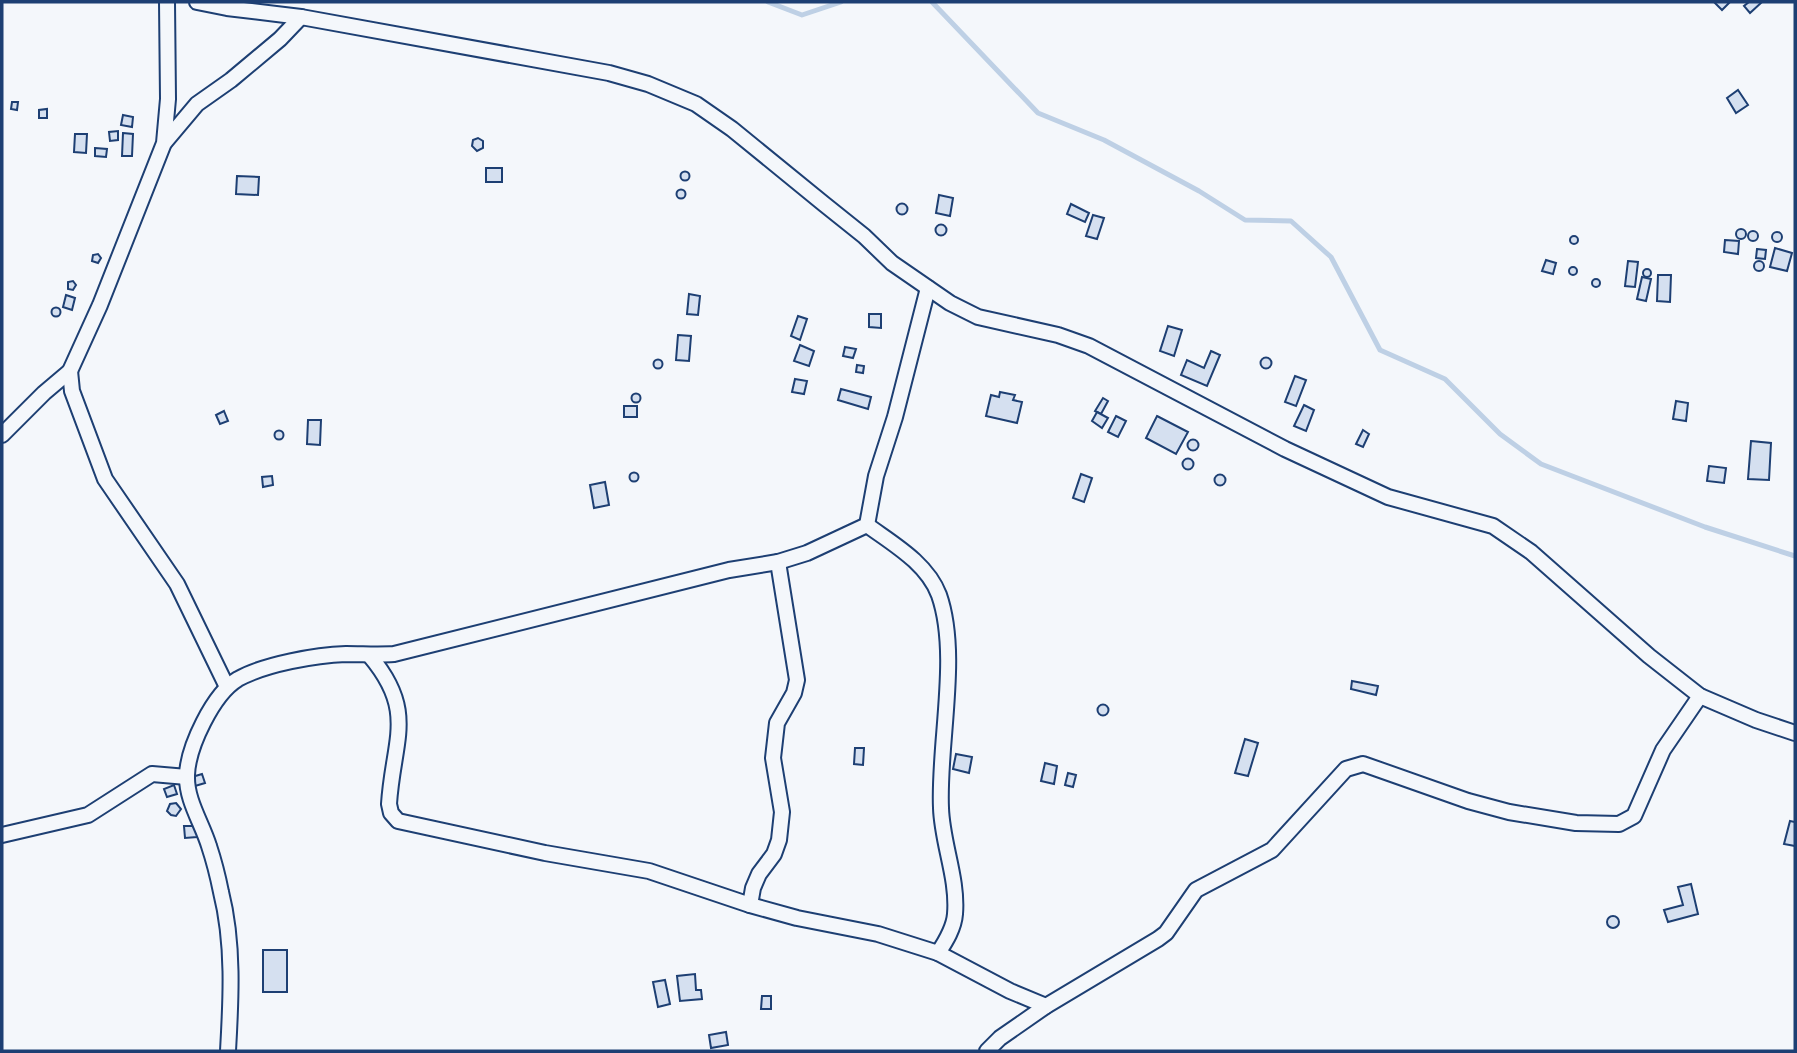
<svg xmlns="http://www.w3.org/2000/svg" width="1797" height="1053" viewBox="0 0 1797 1053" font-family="'Exo 2',sans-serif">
<rect width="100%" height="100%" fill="#f4f7fb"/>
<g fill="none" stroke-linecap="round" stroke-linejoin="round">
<!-- stream -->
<g stroke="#bed0e5" stroke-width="5">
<polyline points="768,2 802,15 841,2"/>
<polyline points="932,2 1038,113 1104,140 1199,191 1245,220 1291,221 1331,257 1380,350 1445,379 1500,434 1541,464 1705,527 1795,556"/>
</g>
</g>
<!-- building -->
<g fill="#d5e0f0" stroke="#1d3f73" stroke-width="2">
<polygon points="1714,2 1727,2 1729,3 1722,10"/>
<polygon points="1749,2 1762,2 1750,13 1744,6"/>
<polygon points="1738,90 1748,105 1736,113 1727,98"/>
<polygon points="12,102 18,102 17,110 11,109"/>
<polygon points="47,109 47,118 39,118 39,110"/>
<polygon points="123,115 133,117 132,127 121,125"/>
<polygon points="118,131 118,140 110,141 109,132"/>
<polygon points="123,133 133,134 132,156 122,156"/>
<polygon points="75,134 87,134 86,153 74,152"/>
<polygon points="478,138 483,141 483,148 477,151 472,146 473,140"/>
<polygon points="95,148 107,149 106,157 95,156"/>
<rect x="486" y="168" width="16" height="14"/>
<circle cx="685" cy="176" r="4.5"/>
<polygon points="237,176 259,177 258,195 236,194"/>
<circle cx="681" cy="194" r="4.5"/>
<polygon points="939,195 953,198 950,216 936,213"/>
<circle cx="902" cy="209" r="5.5"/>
<polygon points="1071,204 1089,213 1085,222 1067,214"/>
<polygon points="1093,215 1104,218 1097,239 1086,236"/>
<circle cx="941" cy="230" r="5.5"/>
<circle cx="1741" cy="234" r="5"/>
<circle cx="1753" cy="236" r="5"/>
<circle cx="1777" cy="237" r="5"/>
<circle cx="1574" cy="240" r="4"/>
<polygon points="1725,240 1739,241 1738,254 1724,252"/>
<polygon points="1775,248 1792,253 1787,271 1770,267"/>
<polygon points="1757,249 1766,250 1765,259 1756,258"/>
<polygon points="98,254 101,258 98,263 92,261 93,255"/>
<polygon points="1546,260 1556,263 1553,274 1542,271"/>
<polygon points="1628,261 1638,262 1635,287 1625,286"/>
<circle cx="1759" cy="266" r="5"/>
<circle cx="1573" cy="271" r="4"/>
<circle cx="1647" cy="273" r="4"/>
<polygon points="1658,275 1671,275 1670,302 1657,301"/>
<polygon points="1642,277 1651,279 1646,301 1637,299"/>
<circle cx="1596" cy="283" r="4"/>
<polygon points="73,281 76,285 73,290 68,289 68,282"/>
<polygon points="689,294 700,296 698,315 687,314"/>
<polygon points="66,295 75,298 72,310 63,307"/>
<circle cx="56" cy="312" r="4.5"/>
<polygon points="869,314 881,314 881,328 869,327"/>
<polygon points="798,316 807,319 800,340 791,336"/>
<polygon points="1168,326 1182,330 1174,356 1160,351"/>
<polygon points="678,335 691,336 689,361 676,360"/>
<polygon points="800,345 814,351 809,366 794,361"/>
<polygon points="845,347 856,349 853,358 843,356"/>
<polygon points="1211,351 1220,355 1207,386 1181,375 1187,360 1204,368"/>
<circle cx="1266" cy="363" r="5.5"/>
<circle cx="658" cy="364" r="4.5"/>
<polygon points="857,365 864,366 863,373 856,372"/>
<polygon points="1295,376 1306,380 1296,406 1285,402"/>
<polygon points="795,379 807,381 804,394 792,392"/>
<polygon points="841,389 871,397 868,409 838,400"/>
<polygon points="1000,392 1015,395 1013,400 1022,402 1017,423 986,416 991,395 999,397"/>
<circle cx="636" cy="398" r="4.5"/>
<polygon points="1103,398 1108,401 1101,414 1095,411"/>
<polygon points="1676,401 1688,403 1686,421 1673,419"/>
<polygon points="1304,405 1314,410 1306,431 1294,426"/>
<rect x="624" y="406" width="13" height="11"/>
<polygon points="224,411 228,421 220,424 216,415"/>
<polygon points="1097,412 1108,418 1102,428 1092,421"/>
<polygon points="1116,416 1126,421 1118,437 1108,432"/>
<polygon points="1157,416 1188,432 1176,454 1146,438"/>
<polygon points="308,420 321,420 320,445 307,444"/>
<polygon points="1363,430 1369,434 1363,447 1356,444"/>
<circle cx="279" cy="435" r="4.5"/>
<circle cx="1193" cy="445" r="5.5"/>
<polygon points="1751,441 1771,443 1769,480 1748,479"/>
<circle cx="1188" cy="464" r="5.5"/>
<polygon points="1709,466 1726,468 1724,483 1707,481"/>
<circle cx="634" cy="477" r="4.5"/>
<polygon points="1081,474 1092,478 1084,502 1073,498"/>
<circle cx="1220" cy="480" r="5.5"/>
<polygon points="272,476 273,485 263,487 262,477"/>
<polygon points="605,482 609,505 594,508 590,485"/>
<polygon points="1352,681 1378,686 1376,695 1351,689"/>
<circle cx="1103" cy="710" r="5.5"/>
<polygon points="1245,739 1258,743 1248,776 1235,773"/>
<polygon points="855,748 864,748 863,765 854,764"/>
<polygon points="956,754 972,757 969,773 953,769"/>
<polygon points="1045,763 1057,766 1054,784 1041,781"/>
<polygon points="1068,773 1076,775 1073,787 1065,785"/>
<polygon points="202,774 205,783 195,786 192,777"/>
<polygon points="174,785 177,794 167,797 164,789"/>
<polygon points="176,803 181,809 176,816 171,815 167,811 170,804"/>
<polygon points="1790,821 1795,822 1795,846 1784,844"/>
<polygon points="184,826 197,826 197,837 185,838"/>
<polygon points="1691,884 1698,914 1668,922 1664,910 1683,905 1678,887"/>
<circle cx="1613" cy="922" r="6"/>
<rect x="263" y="950" width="24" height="42"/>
<polygon points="695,974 696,990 701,990 702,999 680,1001 677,976"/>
<polygon points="665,980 670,1004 658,1007 653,982"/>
<polygon points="762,996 771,996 771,1009 761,1009"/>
<polygon points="726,1032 728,1045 711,1048 709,1035"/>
</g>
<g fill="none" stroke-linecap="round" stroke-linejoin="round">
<defs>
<g id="street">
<polyline points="197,2 227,8 301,17 609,73 648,84 696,104 732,129 824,204 864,236 892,263 950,303 978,317 1058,335 1089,346 1285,449 1388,497 1493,526 1531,552 1649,656 1700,696 1756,720 1795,733"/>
<polyline points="165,142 197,104 231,80 280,39 301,17"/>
<polyline points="70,371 72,391 105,479 177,584 227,687"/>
<polyline points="2,435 44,393 70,371 100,305 164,143 168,99 167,2"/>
<path d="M867,525C893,544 927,563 939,595C960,655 938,744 941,808C942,843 958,878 955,914C954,928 946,941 938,953L1010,991L1046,1006"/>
<path d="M370,656C417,712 393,740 389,804L391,813L398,821L545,853L649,871L750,905L797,918L878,934L938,953"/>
<polyline points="2,835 88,815 152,774 187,777"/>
<polyline points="750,905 753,888 759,874 774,854 779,840 782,812 773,758 777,723 794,693 797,680 778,562"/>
<path d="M228,1051C231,999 234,943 221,892C218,877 214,861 209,846C202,823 186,800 187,775C188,747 213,694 238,679C265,664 316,655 346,654C363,654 378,655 394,654L729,570L778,562L807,553L867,525L876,476L895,417L928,288"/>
<polyline points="987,1051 1000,1038 1046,1006 1158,939 1166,933 1196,890 1272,850 1346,769 1363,764 1468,801 1509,812 1576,823 1619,824 1634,816 1663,750 1700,696"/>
</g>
</defs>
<!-- street casing -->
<use href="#street" stroke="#1d3f73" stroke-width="18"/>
<!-- street -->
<use href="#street" stroke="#f4f7fb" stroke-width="14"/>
</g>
<!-- border -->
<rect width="1797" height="1053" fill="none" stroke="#1d3f73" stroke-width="7"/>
</svg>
